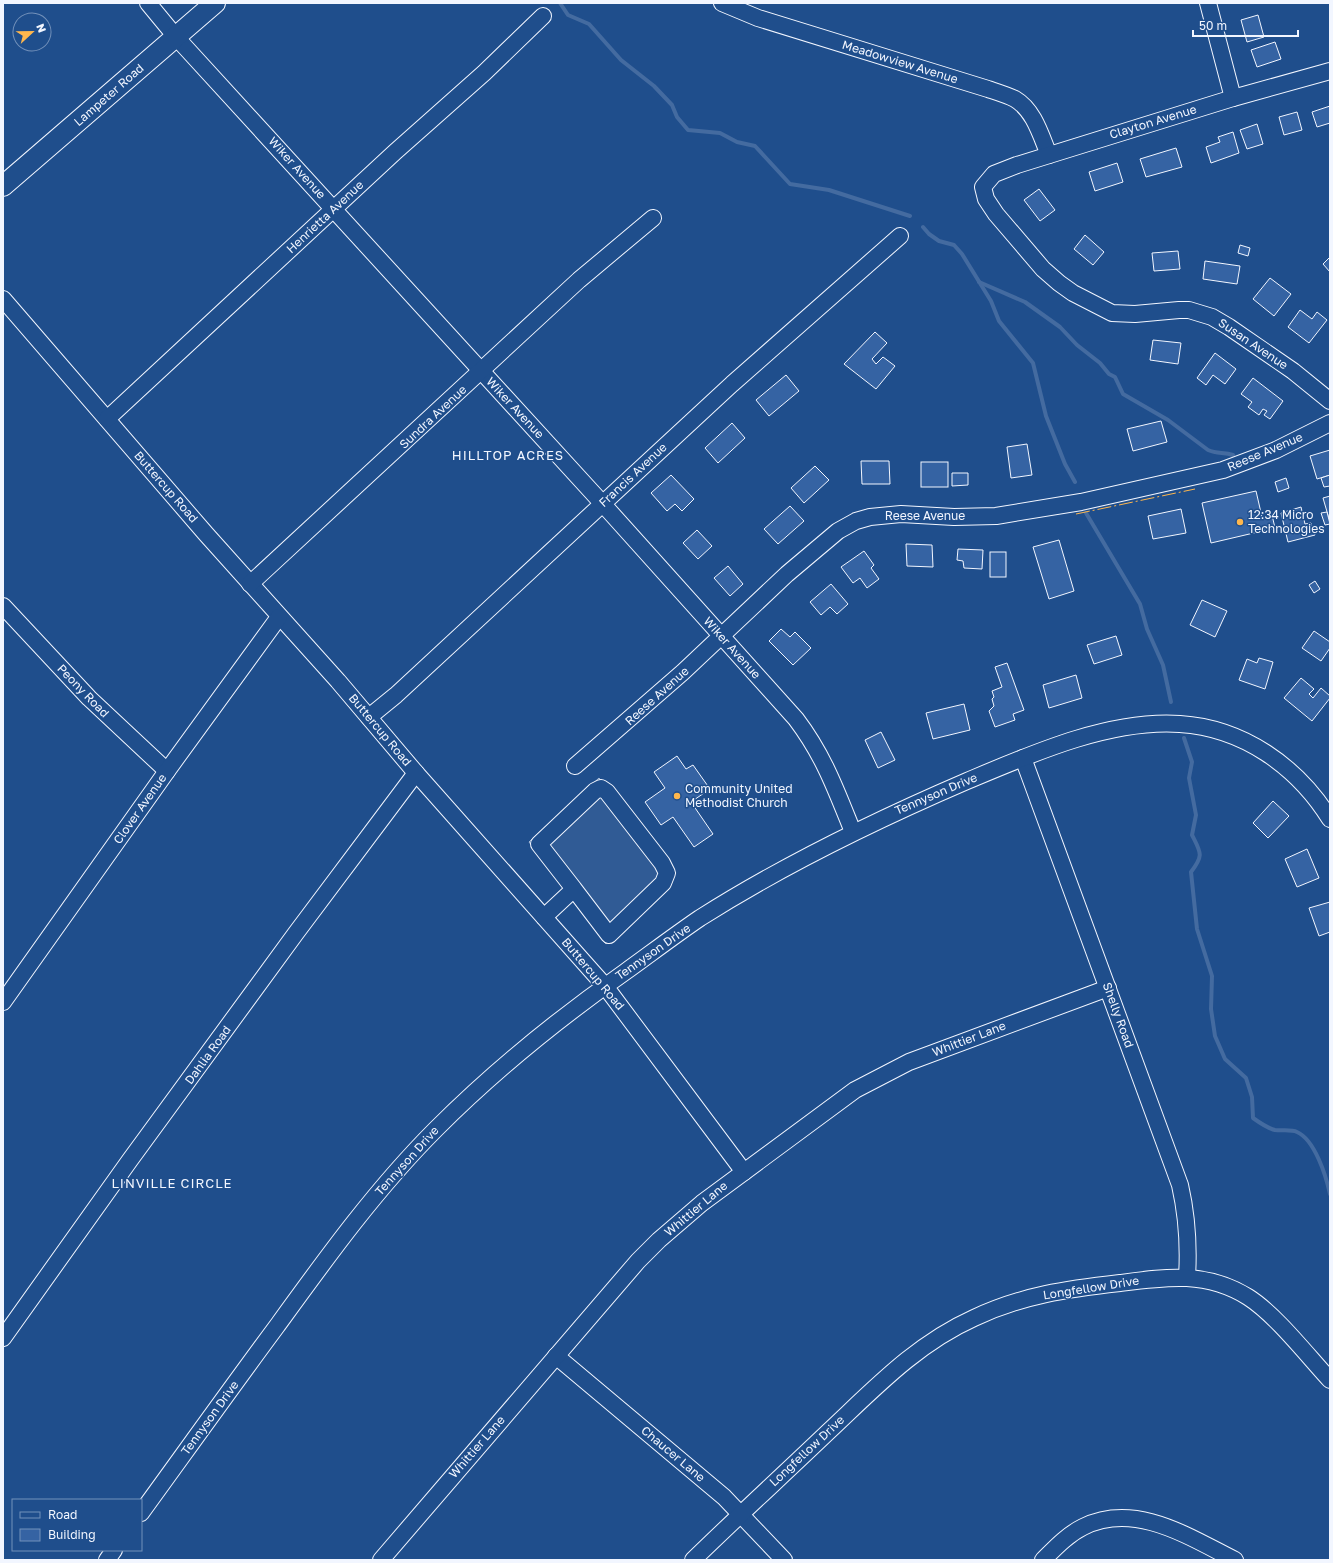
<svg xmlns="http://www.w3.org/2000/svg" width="1333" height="1563" viewBox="0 0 1333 1563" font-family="'Golos Text',sans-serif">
<rect width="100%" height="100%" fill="#1f4e8c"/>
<!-- built -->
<polygon fill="#305b95" stroke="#a8bbd7" points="599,778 672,871 665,891 606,944 529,842"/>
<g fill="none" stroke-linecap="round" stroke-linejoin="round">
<!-- stream -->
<g stroke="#446ba0" stroke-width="4">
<polyline points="560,3 568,15 589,24 621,60 654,86 672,105 677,117 688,130 720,133 737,142 755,146 790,184 829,190 910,216"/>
<polyline points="923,227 929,234 939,241 954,245 962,254 991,301 999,321 1033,363 1046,416 1065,464 1075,482"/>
<path d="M979,282L1025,302L1060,327L1077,345L1100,363L1109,374L1115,377L1123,394L1168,420L1208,450C1217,454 1224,452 1233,455"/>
<polyline points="1086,513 1140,604 1147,629 1163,665 1171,702"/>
<path d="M1184,738L1192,762L1189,778L1196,815L1192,835C1201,853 1204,855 1191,872L1197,929L1212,976L1211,1009L1215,1036L1225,1059L1246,1078L1252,1097L1253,1118C1260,1123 1267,1128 1275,1130C1282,1131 1291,1129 1297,1132C1315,1140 1326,1176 1330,1194"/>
</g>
</g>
<!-- building -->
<g fill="#3563a3" stroke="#f2f6ff">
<polygon points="1258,15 1264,37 1247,42 1241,20"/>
<polygon points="1275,42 1281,59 1257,67 1251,50"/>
<polygon points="1330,106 1330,123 1317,127 1312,112"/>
<polygon points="1297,112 1302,130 1284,135 1279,117"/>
<polygon points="1257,124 1263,144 1247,149 1240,130"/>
<polygon points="1233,132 1239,153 1211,163 1206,147 1220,142 1218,137"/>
<polygon points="1176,148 1182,167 1146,177 1140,159"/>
<polygon points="1117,163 1123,182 1095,191 1089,172"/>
<polygon points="1039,189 1055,210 1040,221 1024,200"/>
<polygon points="1085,235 1104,252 1093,265 1074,249"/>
<polygon points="1240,245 1250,248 1248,256 1238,253"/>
<polygon points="1178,251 1180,269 1154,271 1152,253"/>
<polygon points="1330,257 1330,272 1323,264"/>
<polygon points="1205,261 1240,266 1237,284 1203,279"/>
<polygon points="1270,278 1291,294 1274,316 1253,299"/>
<polygon points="1300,310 1312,319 1317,312 1327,320 1309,343 1288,327"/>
<polygon points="875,332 887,343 872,359 876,364 883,357 895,366 876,389 844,364"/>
<polygon points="1153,340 1181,343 1178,364 1150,360"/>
<polygon points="1215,353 1236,369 1225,384 1213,375 1206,385 1197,378"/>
<polygon points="786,375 799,391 769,416 756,400"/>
<polygon points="1253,378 1283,401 1270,419 1264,415 1267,411 1263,409 1259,415 1248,407 1252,402 1241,394"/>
<polygon points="1161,421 1167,442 1133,451 1127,429"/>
<polygon points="732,423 745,438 718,463 705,448"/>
<polygon points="1027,444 1032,475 1011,478 1007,447"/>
<polygon points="1330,450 1330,475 1317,479 1310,456"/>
<polygon points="861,461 889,461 890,484 862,484"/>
<rect x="921" y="462" width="27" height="25"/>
<polygon points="815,466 829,480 804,503 791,488"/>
<polygon points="952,473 968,473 968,485 952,486"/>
<polygon points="671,475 694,499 682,511 675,504 667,511 651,493"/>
<polygon points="1330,475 1330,486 1324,487 1321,478"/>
<polygon points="1286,478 1289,488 1278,492 1275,482"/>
<polygon points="1256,491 1262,517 1272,515 1275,528 1211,543 1202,503"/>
<polygon points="1330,496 1330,522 1323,498"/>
<polygon points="790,506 804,521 778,544 764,529"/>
<polygon points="1301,507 1305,524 1311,523 1315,535 1288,542 1281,513"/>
<polygon points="1181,509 1186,533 1153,539 1148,516"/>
<polygon points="1327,512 1330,524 1325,525 1321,513"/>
<polygon points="697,530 712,546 698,559 683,543"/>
<polygon points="1059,540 1074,591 1049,599 1033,547"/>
<polygon points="906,544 932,545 933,567 907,566"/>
<polygon points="958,549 983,550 982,569 964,568 963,561 957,560"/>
<polygon points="864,551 874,565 871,568 879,579 867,588 860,578 853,583 841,567"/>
<rect x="990" y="552" width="16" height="25"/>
<polygon points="728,566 743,584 730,596 714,578"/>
<polygon points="1315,581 1320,589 1314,593 1309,585"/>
<polygon points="831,584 848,604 837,614 830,607 821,615 810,602"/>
<polygon points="1202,600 1227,611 1215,637 1190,625"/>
<polygon points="781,629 790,637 795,632 811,648 793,665 769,641"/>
<polygon points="1314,631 1330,642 1330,648 1321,661 1302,648"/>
<polygon points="1116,636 1122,655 1094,664 1087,645"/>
<polygon points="1259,658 1273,662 1265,689 1239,680 1247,659 1257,663"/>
<polygon points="1007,663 1024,710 1013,714 1015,720 995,727 989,711 994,706 992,699 994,697 992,691 1002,687 995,667"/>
<polygon points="1076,675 1082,698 1049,708 1043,685"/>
<polygon points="1301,678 1314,689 1309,694 1313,698 1321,688 1330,696 1330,698 1312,721 1284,698"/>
<polygon points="964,704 970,730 933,739 926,713"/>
<polygon points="881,732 895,760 878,768 865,740"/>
<polygon points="677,756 686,769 693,765 710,789 691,802 713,834 694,847 673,817 661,825 645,802 665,788 654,772"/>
<polygon points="1273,801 1289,816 1268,838 1253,823"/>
<polygon points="1307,849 1319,878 1297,887 1285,859"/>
<polygon points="1330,902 1330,932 1319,936 1309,908"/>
</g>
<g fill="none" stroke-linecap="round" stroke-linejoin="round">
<defs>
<g id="minor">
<path d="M148,3L176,37L602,503L796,719C824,756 836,790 853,832"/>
<path d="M722,3L758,18L988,89C997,92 1007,95 1015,99C1034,110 1041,136 1049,155"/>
<polyline points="1208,3 1233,98"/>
<polyline points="1330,71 1233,98 1017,165 994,174 983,187 986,199 996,214 1043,269 1059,283 1073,293 1112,313 1135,314 1179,310 1189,310 1212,317 1229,327 1293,371 1330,401"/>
<polyline points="3,299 206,534 338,681 416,773 605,986 744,1172"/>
<polyline points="107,419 395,152 484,73 543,16"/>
<polyline points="250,584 579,280 653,218"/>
<polyline points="3,606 89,698 167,771"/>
<polyline points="369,717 396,695 732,384 900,236"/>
<path d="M1023,758L1180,1185C1187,1216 1189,1245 1187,1277"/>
<polyline points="575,766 683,672 787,574 838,531 856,521 870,517 901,514 954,517 996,516 1081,502 1223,470 1276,450 1330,423"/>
<polyline points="544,917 574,889 609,935 663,883 667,873 662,863 607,792 601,788 595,791 539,844 574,889"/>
<polyline points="3,1002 167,771 279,617"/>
<polyline points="3,1338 130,1160 296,933 416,773"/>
<polyline points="556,1356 724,1497 784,1560"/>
<path d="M141,1513C186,1451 231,1388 277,1326C327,1257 376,1189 436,1129C494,1071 558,1019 625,972C650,954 675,935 700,918C785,864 874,821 967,781C1031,754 1110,719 1180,724C1243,728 1297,766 1330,819"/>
<polyline points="107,1560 114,1550"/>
<polyline points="381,1560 638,1261 659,1240 702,1203 855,1090 909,1062 1108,988"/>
<path d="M693,1560C737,1517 783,1475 828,1432C874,1389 916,1344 974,1318C1023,1295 1067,1289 1120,1283C1166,1277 1206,1271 1248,1297C1275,1314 1307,1355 1330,1380"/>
<path d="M1043,1560C1055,1548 1067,1535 1083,1527C1135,1501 1189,1537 1235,1560"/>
</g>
<polyline id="major" points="3,186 215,3"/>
</defs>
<!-- minor casing -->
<use href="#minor" stroke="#f2f6ff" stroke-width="18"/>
<!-- major casing -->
<use href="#major" stroke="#f2f6ff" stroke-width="22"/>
<!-- minor -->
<use href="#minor" stroke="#1f4e8c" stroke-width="16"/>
<!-- major -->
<use href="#major" stroke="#1f4e8c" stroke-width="20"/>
<!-- power -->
<polyline stroke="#ffb74d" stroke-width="1" stroke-dasharray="14 3 2 3" stroke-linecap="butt" points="1076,514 1195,489"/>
</g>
<!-- markers -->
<g fill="#ffb74d" stroke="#1f4e8c" stroke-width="1.5">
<circle cx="1240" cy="522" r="4"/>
<circle cx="677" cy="796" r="4"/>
</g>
<g text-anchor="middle" stroke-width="3" stroke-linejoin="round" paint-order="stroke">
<!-- street labels -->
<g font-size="12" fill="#f2f6ff" stroke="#1f4e8c">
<text transform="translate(900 62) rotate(17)" y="4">Meadowview Avenue</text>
<text transform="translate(109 95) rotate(-41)" y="4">Lampeter Road</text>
<text transform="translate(1153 122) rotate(-17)" y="4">Clayton Avenue</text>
<text transform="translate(297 168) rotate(48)" y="4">Wiker Avenue</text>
<text transform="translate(325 217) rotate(-43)" y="4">Henrietta Avenue</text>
<text transform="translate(1253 344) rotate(34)" y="4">Susan Avenue</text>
<text transform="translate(515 408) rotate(47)" y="4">Wiker Avenue</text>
<text transform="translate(433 417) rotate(-43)" y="4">Sundra Avenue</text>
<text transform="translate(1265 452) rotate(-23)" y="4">Reese Avenue</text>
<text transform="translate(633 475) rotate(-43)" y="4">Francis Avenue</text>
<text transform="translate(166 487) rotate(49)" y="4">Buttercup Road</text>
<text x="925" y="520">Reese Avenue</text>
<text transform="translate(732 648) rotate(48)" y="4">Wiker Avenue</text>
<text transform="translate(83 691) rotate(46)" y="4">Peony Road</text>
<text transform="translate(657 696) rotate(-42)" y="4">Reese Avenue</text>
<text transform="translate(380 730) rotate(50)" y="4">Buttercup Road</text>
<text transform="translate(936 794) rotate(-23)" y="4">Tennyson Drive</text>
<text transform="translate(140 809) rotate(-55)" y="4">Clover Avenue</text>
<text transform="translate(653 952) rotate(-35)" y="4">Tennyson Drive</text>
<text transform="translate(593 974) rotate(50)" y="4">Buttercup Road</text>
<text transform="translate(1118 1015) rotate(70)" y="4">Shelly Road</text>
<text transform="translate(969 1039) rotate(-21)" y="4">Whittier Lane</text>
<text transform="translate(208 1055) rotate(-54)" y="4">Dahlia Road</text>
<text transform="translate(407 1161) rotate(-48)" y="4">Tennyson Drive</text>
<text transform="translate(696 1209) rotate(-40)" y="4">Whittier Lane</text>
<text transform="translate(1091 1288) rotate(-9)" y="4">Longfellow Drive</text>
<text transform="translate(210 1418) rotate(-54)" y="4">Tennyson Drive</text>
<text transform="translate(477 1447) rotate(-49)" y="4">Whittier Lane</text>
<text transform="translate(807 1451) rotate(-43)" y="4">Longfellow Drive</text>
<text transform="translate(673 1454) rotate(40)" y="4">Chaucer Lane</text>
</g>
<!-- poi labels -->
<g font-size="12" fill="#f2f6ff" stroke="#1f4e8c" text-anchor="start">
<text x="1248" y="519">12:34 Micro<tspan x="1248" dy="14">Technologies</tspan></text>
<text x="685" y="793">Community United<tspan x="685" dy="14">Methodist Church</tspan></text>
</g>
<!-- neighbourhood labels -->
<g font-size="13" letter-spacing="1" fill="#f2f6ff" stroke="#1f4e8c">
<text x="508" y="460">HILLTOP ACRES</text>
<text x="172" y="1188">LINVILLE CIRCLE</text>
</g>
</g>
<!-- border -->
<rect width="1333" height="1563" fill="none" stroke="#f2f6ff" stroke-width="8"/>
<!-- legend -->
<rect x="12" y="1499" width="130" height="52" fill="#1f4e8c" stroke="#7391ba"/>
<rect x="20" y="1512" width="20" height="6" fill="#1f4e8c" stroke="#7391ba"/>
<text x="48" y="1519" font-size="12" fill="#f2f6ff">Road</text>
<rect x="20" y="1529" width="20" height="12" fill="#3563a3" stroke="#7391ba"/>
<text x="48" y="1539" font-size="12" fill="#f2f6ff">Building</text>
<!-- north arrow -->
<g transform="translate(32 32) rotate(68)"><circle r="19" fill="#1f4e8c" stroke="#7391ba"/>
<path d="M0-3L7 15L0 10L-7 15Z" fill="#ffb74d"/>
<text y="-6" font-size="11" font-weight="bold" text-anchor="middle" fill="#f2f6ff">N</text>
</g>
<!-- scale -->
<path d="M1193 30v6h105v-6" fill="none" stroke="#f2f6ff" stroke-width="2"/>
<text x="1199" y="30" font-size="12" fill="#f2f6ff" stroke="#1f4e8c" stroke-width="3" paint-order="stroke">50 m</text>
</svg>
